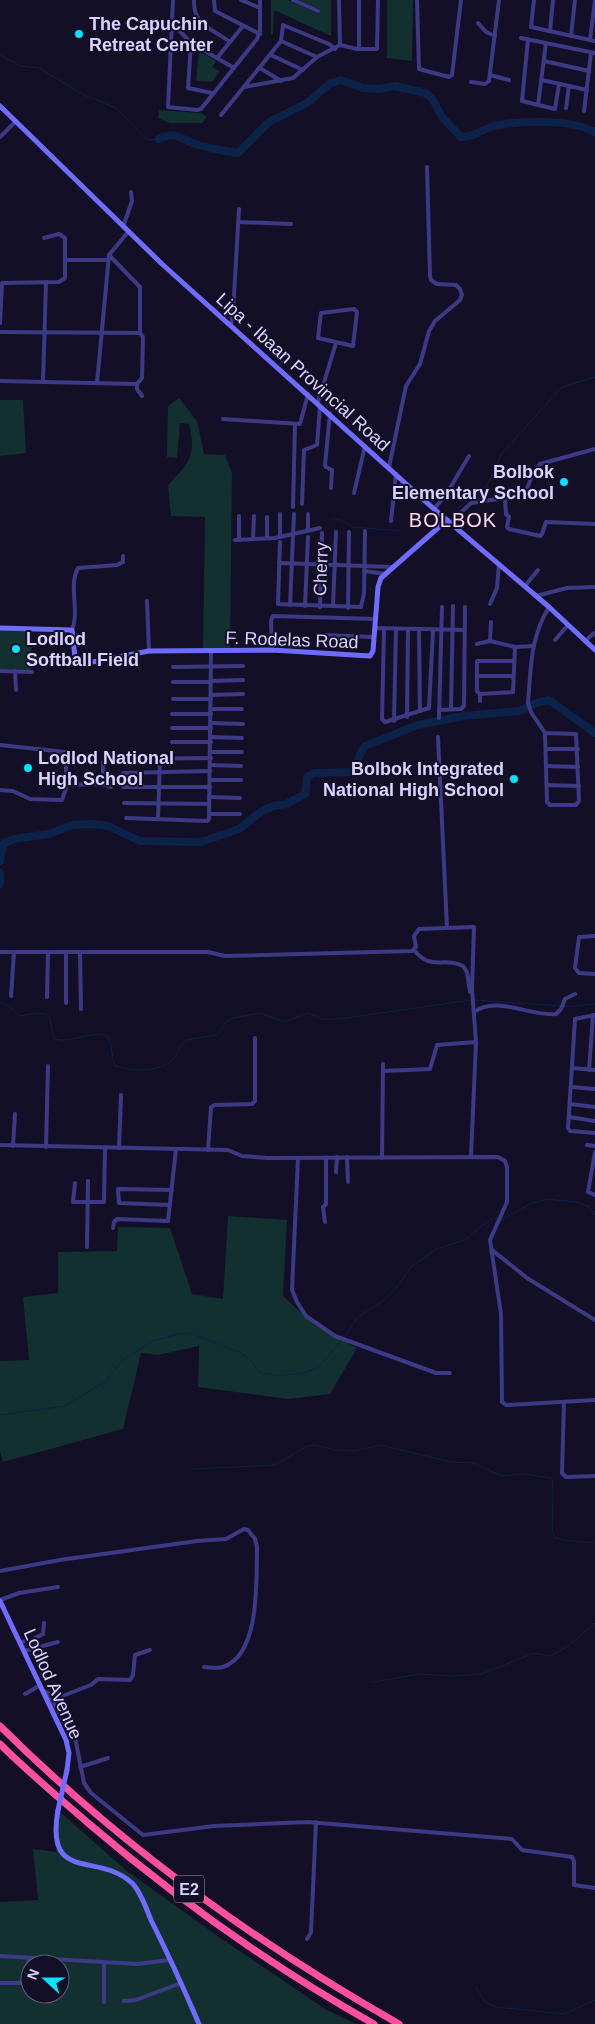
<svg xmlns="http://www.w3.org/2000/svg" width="595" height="2024" viewBox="0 0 595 2024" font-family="Arial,sans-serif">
<rect width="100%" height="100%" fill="#130f26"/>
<!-- green -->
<g fill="#12302f" fill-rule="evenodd">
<polygon points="271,0 287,0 319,14 319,9 298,0 331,0 331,36 274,10 273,35 271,34"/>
<polygon points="387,0 413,0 412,61 387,58"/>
<polygon points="199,51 216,61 212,67 220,71 212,82 196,81"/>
<polygon points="159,110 201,113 207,117 202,123 170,123 158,118"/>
<path d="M179,398L197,421L204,454L225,455L232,473L230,649H203L205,517L171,516L168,485C189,463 197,456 189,424L180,423L177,458L167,457L168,406Z"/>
<polygon points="0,400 23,400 26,453 0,456"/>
<polygon points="0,629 32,630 31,670 0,669"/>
<polygon points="228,1216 287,1220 283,1296 316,1326 357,1348 330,1394 288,1399 198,1387 199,1346 158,1355 141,1353 123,1429 3,1462 0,1452 0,1361 29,1360 23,1297 58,1293 58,1252 117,1251 118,1227 170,1228 192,1294 223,1299"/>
<path d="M60,1812L127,1871L219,1937L325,2009L356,2024H0V1902L38,1900L33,1849L56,1852ZM30,1964H60V1994H30Z"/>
</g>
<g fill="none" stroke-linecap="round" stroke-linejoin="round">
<!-- stream -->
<g stroke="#0c2248" stroke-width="1">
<polyline points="0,55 21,66 39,68 84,95 116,108 147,140 159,139"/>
<polyline points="458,508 487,486 502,453 562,387 595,377"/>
<polyline points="332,519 339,519 353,527 401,531"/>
<polyline points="475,1000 560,1006"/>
<path d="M0,1002L11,1007L19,1016C30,1015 39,1010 49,1016L54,1039C72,1044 89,1030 107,1036L110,1040L114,1065C129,1072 161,1073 173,1059C179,1053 179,1045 186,1040L216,1035L219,1033L226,1022L233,1018L260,1013L285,1022L307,1013L323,1019H339L471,1000"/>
<polyline points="563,1007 595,1004"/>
<polyline points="501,1220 530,1204 547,1199 576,1202 589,1207 595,1215"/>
<polyline points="344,1338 358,1317 385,1299 396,1288 411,1267 436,1249 465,1240 481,1226 493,1218 497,1219"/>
<polyline points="0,1415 65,1406 106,1381 123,1360 152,1341 187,1332 239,1352 247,1357 260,1372 276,1376 303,1373 318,1368 341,1341"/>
<path d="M193,1469L275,1465L305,1447L314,1445L336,1450L353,1451L381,1445L451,1462L474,1463L502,1476L524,1474L552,1478C555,1493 550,1529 554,1537L562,1540L595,1543"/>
<polyline points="373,1682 420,1674 452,1676 481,1674 534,1653 551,1656 568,1646 595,1623"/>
<polyline points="476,1987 486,2003 496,2007 564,2014 595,2000"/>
</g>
<!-- river -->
<g stroke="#0c2248" stroke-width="8">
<path d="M159,139C175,130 180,139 195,144C205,147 228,152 238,153L269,122L307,103L329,84L341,80L363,88L378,89L395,86L425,93L432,98L442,117L461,137C472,138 483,129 494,126C523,120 569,119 595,132"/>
<polyline points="0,861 3,844 14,839 49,834 72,825 92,824 108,826 140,841 201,842 239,829 262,811 273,806 286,804 305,794 307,777 315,773 353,772 357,768 359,756 365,746 418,725 464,716 519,711 536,703 549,700 595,733"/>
<polyline points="0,873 0,884"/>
</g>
<!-- street -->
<g stroke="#3d3a85" stroke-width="4">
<polyline points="173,0 168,107 197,110 201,109 257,39 260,31 260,0"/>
<path d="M194,0C193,26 213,29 230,42"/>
<polyline points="214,0 215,11 260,34"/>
<polyline points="241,0 260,8"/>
<polyline points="293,0 318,11"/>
<polyline points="339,0 340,45"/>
<polyline points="359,0 359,49"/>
<polyline points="417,0 419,69 449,77 452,75 461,0"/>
<polyline points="534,0 531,27 595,41"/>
<polyline points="478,23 486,32 495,36"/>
<polyline points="173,24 191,43 234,68"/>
<polyline points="550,31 553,0"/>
<polyline points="571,36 575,0"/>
<polyline points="521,38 595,53"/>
<polyline points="528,39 522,101 555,109 559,84"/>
<polyline points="590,40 595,1"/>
<polyline points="281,41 317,57"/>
<polyline points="191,43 188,88 212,93"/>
<polyline points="271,55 303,70"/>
<polyline points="217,58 243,26"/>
<polyline points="544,61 589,71"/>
<polyline points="260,68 281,81"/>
<polyline points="490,75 509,80"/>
<polyline points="542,80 587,90"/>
<polyline points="471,82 485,84 489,81 499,0"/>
<polyline points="244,87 293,78 317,57 340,45 357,49 377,49 378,0"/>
<polyline points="538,105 546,43"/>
<polyline points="566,108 569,86"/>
<polyline points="584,111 591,53"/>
<polyline points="221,115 281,41 283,25 329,44 335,49"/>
<polyline points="0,137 16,121"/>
<polyline points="238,222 291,224"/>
<polyline points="123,227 132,201 131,192"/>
<polyline points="109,255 140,287 140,333 143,337 142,378 137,384 137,389 142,396"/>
<polyline points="66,260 108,260"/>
<polygon points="354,309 357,312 353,346 318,338 321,313"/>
<polyline points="0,323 2,283 59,282 65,278 65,238 59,234 44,238"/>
<polyline points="231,325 233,313 239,209"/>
<polyline points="0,332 140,333"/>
<polyline points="0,381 137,384"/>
<polyline points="43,382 46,282"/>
<polyline points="97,383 109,255 128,232"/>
<polyline points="318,402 336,343"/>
<polyline points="330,413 325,465 326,467 332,470 331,488"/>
<polyline points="223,419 300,424 308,394"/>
<polyline points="389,467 406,386 420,364 429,331 435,321 460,300 462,295 460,289 456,285 437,284 431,280 430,276 427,167"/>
<polyline points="354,493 365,446"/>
<polyline points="505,499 506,514 509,517 507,527 509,529 540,536 542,534 546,522 595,524"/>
<polyline points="302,504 304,450 317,445 320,406"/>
<polyline points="293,507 295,424"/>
<polyline points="434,509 447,493 469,456"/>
<polyline points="391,521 396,474"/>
<polyline points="450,523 471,503 524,495 533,474 540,464 595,449"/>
<polyline points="308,530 308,514"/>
<polyline points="280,537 280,514"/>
<polyline points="267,538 267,517"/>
<polyline points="253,539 254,516"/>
<polyline points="235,540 275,538 320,528"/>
<polyline points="239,540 239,516"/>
<polyline points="280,542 278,604 361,607 364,593 365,531"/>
<polyline points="279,563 393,567"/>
<polyline points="364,571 386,574"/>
<polyline points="525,586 538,570"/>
<polyline points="536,596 567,588 595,587"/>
<polyline points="147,601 149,651"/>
<polyline points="490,604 497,588 499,564"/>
<polyline points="290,605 294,514"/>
<polyline points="305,606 308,537"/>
<polyline points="333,606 336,532"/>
<polyline points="320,607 322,533"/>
<polyline points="348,608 349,532"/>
<polyline points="375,628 464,630"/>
<polyline points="384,629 382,719 385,722 429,708 433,631"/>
<path d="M72,630C80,611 68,586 78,568L117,565L123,562V556"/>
<polyline points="419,630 420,711"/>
<polyline points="323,635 374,637"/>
<polyline points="555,640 568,625"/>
<polyline points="490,641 491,622"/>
<polyline points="585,641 594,633"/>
<polyline points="477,644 490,641 515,647 533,646"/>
<polyline points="272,650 271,621 273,616 375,619"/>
<polyline points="173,667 243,666"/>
<polyline points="0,671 32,672"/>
<polyline points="15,671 16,690"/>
<polyline points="477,676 513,676"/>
<polyline points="211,681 243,680"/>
<polyline points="173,682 211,682"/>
<polyline points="480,694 513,692 515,647"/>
<polyline points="211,695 243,694"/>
<polyline points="173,699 211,699"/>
<polyline points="480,701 480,694 477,691 477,661 514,661"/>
<polyline points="211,709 242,709"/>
<polyline points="451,709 453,606"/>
<polyline points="439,710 461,709 464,706 465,607"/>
<polyline points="172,714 211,714"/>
<polyline points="407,717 408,630"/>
<polyline points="439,718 442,607"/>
<polyline points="394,721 396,629"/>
<polyline points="211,723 243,724"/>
<polyline points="172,728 211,728"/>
<path d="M545,733L576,734L579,801L576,805H550L547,802L545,733L531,712L528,703C531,667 530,638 549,607"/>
<polyline points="211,737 242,738"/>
<polyline points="438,737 447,928"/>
<polyline points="172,742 211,742"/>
<polyline points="0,745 65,752 67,785 62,800 30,799 13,791 0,790"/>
<polyline points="546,749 578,749"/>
<polyline points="211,752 242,752"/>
<polyline points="124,759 211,758"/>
<polyline points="210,765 241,766"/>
<polyline points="547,766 578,767"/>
<polyline points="123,773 210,771"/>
<polyline points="210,780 241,780"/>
<polyline points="103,784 103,762"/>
<polyline points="67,785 102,784 111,787"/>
<polyline points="547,785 579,786"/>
<polyline points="123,787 210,787"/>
<polyline points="209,797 240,798"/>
<polyline points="124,803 209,804"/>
<polyline points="209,814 240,814"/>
<polyline points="126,818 207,821 209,819 211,651"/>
<polyline points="158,819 160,759"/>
<polyline points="595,936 579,937 575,968 579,973 595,974"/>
<path d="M414,950C432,972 442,956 463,966L467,972L470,992"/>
<polyline points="0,952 208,952 225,956 412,951 416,947 414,936 419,929 474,927 472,989 476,1042 471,1156"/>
<polyline points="66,953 66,1003"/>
<polyline points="80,953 81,1009"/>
<polyline points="11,996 14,952"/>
<polyline points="47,997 48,953"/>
<path d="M474,1012C497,995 530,1017 556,1014L561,1009L565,999L575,994"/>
<polyline points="595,1015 575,1019 568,1128 570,1131 595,1133"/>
<polyline points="572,1068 595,1070"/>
<polyline points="589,1070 593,1015"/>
<polyline points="383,1071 430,1069 437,1045 476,1042"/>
<polyline points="572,1087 595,1089"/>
<polyline points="570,1104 595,1107"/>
<polyline points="569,1117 595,1121"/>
<polyline points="0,1145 228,1150 242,1156 268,1158 498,1157 505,1161 507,1167 507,1202 490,1240 501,1314 502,1402 506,1405 595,1400"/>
<polyline points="587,1145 595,1146"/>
<polyline points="13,1146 15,1114"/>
<polyline points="46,1147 48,1066"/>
<polyline points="119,1148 121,1095"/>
<polyline points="208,1150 211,1107 215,1105 252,1104 255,1101 255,1038"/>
<polyline points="595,1152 588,1192 595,1195"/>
<polyline points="347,1157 348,1182"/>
<polyline points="298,1158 292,1290 297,1302 306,1316 335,1336 436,1373 450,1373"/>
<polyline points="382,1158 383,1064"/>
<polyline points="336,1172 337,1157"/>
<polyline points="75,1183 73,1202 104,1202 105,1148"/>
<polyline points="170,1205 119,1203 118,1189 172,1190"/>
<polyline points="325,1222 323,1207 326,1204 326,1158"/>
<polyline points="113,1228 114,1222 117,1219 168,1221 176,1149"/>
<polyline points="87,1247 88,1181"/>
<polyline points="492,1250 527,1278 595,1320"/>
<polyline points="564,1402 562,1473 566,1477 595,1476"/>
<path d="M0,1571L60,1560L197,1541L226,1539L244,1529L248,1530L255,1539L257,1547C256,1579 261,1654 223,1667C217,1669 210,1667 204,1667"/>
<polyline points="0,1600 19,1593 58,1587"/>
<polyline points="35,1638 43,1634 44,1623"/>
<polyline points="20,1643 27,1640"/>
<polyline points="24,1651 58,1642"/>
<polyline points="42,1690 48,1693 76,1742 84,1783 91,1793 143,1835 214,1826 307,1822 512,1839 522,1850 572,1857 574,1861 574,1885 595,1888"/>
<polyline points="25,1694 39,1686"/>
<polyline points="52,1700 91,1685 98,1679 130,1680 133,1675 135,1655 150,1650"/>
<polyline points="80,1767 108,1758"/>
<polyline points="307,1939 311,1932 316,1822"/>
<polyline points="0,1956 137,1964 170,1960"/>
<polyline points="104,1963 104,2002"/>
<polyline points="0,1983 26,1983 29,1958"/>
<polyline points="124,2001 136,2000 181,1983"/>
</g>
<!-- secondary -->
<g stroke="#6f6bff" stroke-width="5">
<polyline points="0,106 162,264 434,509 549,607 595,650"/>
<polyline points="0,628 72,630 75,658 82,664 149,651 272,650 370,656 373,651 378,587 381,578 447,520"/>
<polyline points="0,1601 66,1740 69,1753 67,1770"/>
<path d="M58,1810C45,1884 97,1851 132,1883C141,1892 146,1908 151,1920C168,1954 184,1989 199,2024"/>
</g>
<!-- highway -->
<g stroke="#ff4fa3" stroke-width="7">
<path d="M0,1726C118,1843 254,1942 399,2024"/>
<path d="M0,1744C28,1772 58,1797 88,1823C176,1898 272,1967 374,2024"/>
</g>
<!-- secondary-bridge -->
<polyline stroke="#6f6bff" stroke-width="5" points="58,1810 67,1770"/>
</g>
<!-- markers -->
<g fill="#00e5ff" stroke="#130f26" stroke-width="2">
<circle cx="79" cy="34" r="5"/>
<circle cx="564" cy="482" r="5"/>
<circle cx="16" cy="649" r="5"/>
<circle cx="28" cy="768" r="5"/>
<circle cx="514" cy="779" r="5"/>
</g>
<g text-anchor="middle" stroke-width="4" stroke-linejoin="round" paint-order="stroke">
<!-- shield labels -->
<rect fill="#130f26" stroke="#9e99be" stroke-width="1" x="174" y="1875.5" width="30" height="27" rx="4"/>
<g font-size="16" font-weight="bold" fill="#d9d4ff">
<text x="189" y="1895">E2</text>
</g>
<!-- poi labels -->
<g font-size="18" font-weight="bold" fill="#d9d4ff" stroke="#130f26" text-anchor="start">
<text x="89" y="30">The Capuchin<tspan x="89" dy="21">Retreat Center</tspan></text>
<text x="554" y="478" text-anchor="end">Bolbok<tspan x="554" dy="21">Elementary School</tspan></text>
<text x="26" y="645">Lodlod<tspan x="26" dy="21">Softball Field</tspan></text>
<text x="38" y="764">Lodlod National<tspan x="38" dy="21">High School</tspan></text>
<text x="504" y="775" text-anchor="end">Bolbok Integrated<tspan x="504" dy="21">National High School</tspan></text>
</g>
<!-- street labels -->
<g font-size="18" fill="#d9d4ff" stroke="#130f26">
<text transform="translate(303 372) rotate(42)" y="6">Lipa - Ibaan Provincial Road</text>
<text transform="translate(321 569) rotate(-88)" y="6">Cherry</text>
<text transform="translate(292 640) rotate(2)" y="6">F. Rodelas Road</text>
<text transform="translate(53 1684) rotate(66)" y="6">Lodlod Avenue</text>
</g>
<!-- quarter labels -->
<g font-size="20" letter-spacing="1" fill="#ffd6f0" stroke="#130f26">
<text x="453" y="527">BOLBOK</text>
</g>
</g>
<!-- north arrow -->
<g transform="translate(45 1979) rotate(291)"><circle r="24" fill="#130f26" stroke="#625e7d"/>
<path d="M0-4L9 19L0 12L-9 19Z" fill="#00e5ff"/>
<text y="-8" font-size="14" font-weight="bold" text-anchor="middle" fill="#d9d4ff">N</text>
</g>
</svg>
